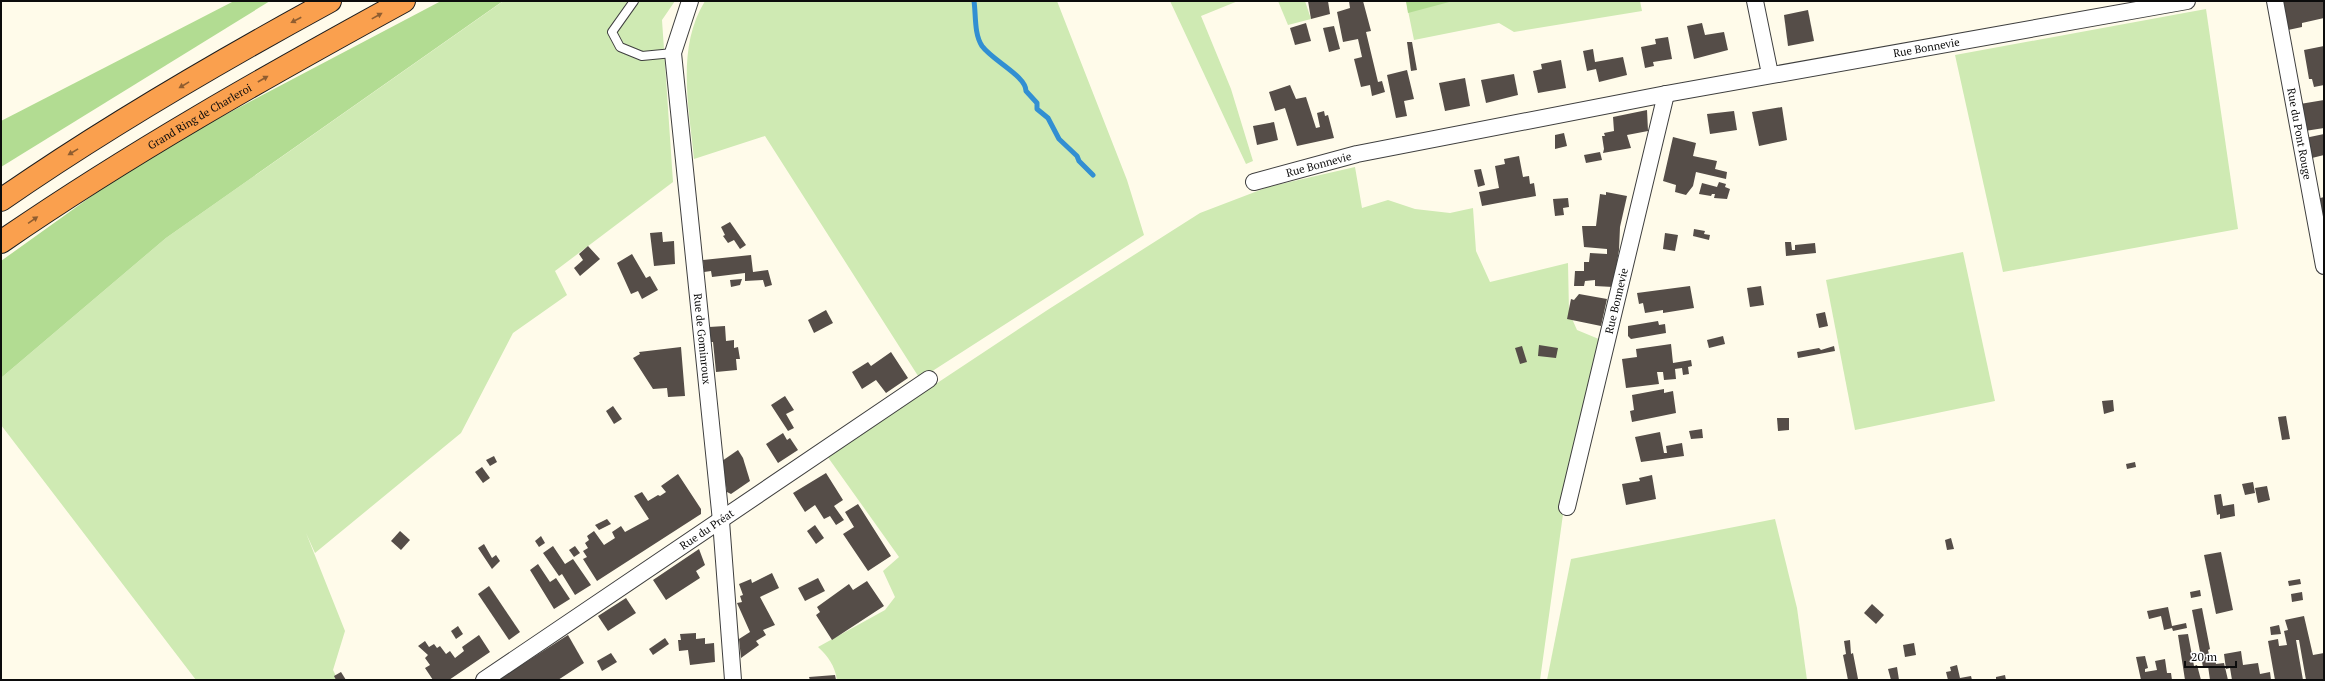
<svg xmlns="http://www.w3.org/2000/svg" width="2325" height="681" viewBox="0 0 2325 681" font-family="'PT Serif',serif">
<rect width="100%" height="100%" fill="#fffbea"/>
<!-- green -->
<g fill="#cfeab3">
<polygon points="675,1 662,20 673,182 555,271 567,295 513,333 461,433 315,553 306,533 345,631 333,670 338,680 196,680 1,425 1,378 166,238 502,2"/>
<path d="M705,1H1057L1127,180L1144,235L920,379L765,136L694,159C689,107 676,48 705,1Z"/>
<polygon points="1170,1 1238,1 1201,16 1231,89 1253,161 1246,164"/>
<polygon points="1278,1 1305,1 1311,19 1288,25"/>
<polygon points="1406,1 1640,1 1642,11 1514,32 1499,23 1414,40"/>
<polygon points="2206,9 2238,229 2003,272 1955,55"/>
<path d="M1355,167L1362,208L1388,200L1415,209L1450,213L1473,208L1476,251L1490,282L1568,263L1569,312L1577,330L1606,342L1570,464L1540,680H837C835,666 828,656 818,647L885,610L895,597L883,571L899,557L827,456L1049,309L1200,213L1268,187Z"/>
<polygon points="1963,252 1995,401 1855,430 1826,280"/>
<polygon points="1775,519 1797,608 1807,680 1547,680 1571,559"/>
</g>
<!-- forest -->
<g fill="#b2dc92">
<polygon points="234,1 270,1 1,167 1,121"/>
<polygon points="441,1 503,1 166,238 1,378 1,261 149,155"/>
<polygon points="1406,1 1453,1 1408,13"/>
</g>
<g fill="none" stroke-linecap="round" stroke-linejoin="round">
<!-- stream -->
<path stroke="#328fd2" stroke-width="5" d="M974,1C976,15 974,34 982,46C993,61 1026,76 1026,91L1037,103V109L1048,118L1059,139L1077,156L1079,161L1093,175"/>
</g>
<!-- building -->
<g fill="#554d48">
<polygon points="1308,1 1328,1 1330,14 1311,19"/>
<polygon points="1349,1 1363,1 1371,31 1366,32 1378,82 1382,81 1385,92 1372,96 1370,85 1361,87 1354,59 1362,57 1358,39 1343,42 1337,12 1350,8"/>
<polygon points="2283,1 2324,1 2324,18 2302,23 2302,27 2288,30"/>
<polygon points="1808,10 1814,41 1788,46 1784,15"/>
<polygon points="1306,23 1311,41 1295,45 1290,28"/>
<polygon points="1702,23 1705,35 1724,32 1728,50 1694,59 1687,26"/>
<polygon points="1334,26 1340,49 1329,52 1323,28"/>
<polygon points="1668,37 1672,59 1653,62 1654,66 1645,68 1641,47 1656,44 1655,39"/>
<polygon points="1407,42 1412,42 1417,70 1411,71"/>
<polygon points="2324,46 2324,85 2314,87 2312,79 2309,79 2304,50"/>
<polygon points="1593,49 1595,62 1623,57 1627,75 1599,82 1596,69 1587,71 1583,51"/>
<polygon points="1561,60 1566,88 1538,93 1533,71 1542,69 1541,64"/>
<polygon points="1407,70 1414,99 1404,101 1407,116 1396,118 1387,75"/>
<polygon points="1514,74 1518,95 1486,103 1481,80"/>
<polygon points="1465,78 1470,106 1445,111 1439,83"/>
<polygon points="1290,85 1296,99 1306,97 1316,128 1320,127 1317,113 1324,111 1325,116 1328,115 1334,138 1297,146 1285,108 1275,111 1269,92"/>
<polygon points="2324,100 2324,128 2305,131 2300,104"/>
<polygon points="1782,107 1787,140 1759,146 1752,112"/>
<polygon points="1647,110 1648,131 1627,135 1631,148 1603,153 1604,149 1602,136 1605,136 1604,133 1614,131 1613,117"/>
<polygon points="1734,111 1737,130 1710,134 1707,114"/>
<polygon points="1274,122 1278,140 1257,145 1253,126"/>
<polygon points="1564,133 1567,146 1555,149 1555,135"/>
<polygon points="2324,134 2324,155 2312,158 2305,138"/>
<polygon points="1673,137 1696,143 1693,156 1717,161 1715,169 1727,172 1726,179 1696,172 1693,186 1686,195 1675,192 1676,185 1663,181"/>
<polygon points="1600,152 1602,160 1586,163 1584,155"/>
<polygon points="1519,156 1523,177 1529,176 1530,184 1534,183 1536,196 1482,206 1479,192 1499,188 1495,166 1505,164 1504,159"/>
<polygon points="1481,169 1485,185 1478,187 1474,170"/>
<polygon points="1719,182 1726,184 1725,187 1730,189 1727,199 1714,198 1715,194 1712,194 1711,196 1699,194 1702,183 1717,187"/>
<polygon points="1606,192 1627,196 1620,227 1619,250 1613,287 1595,286 1595,280 1585,281 1584,286 1574,286 1575,271 1584,271 1584,262 1589,262 1590,253 1607,254 1607,249 1584,247 1582,226 1596,226 1600,194 1606,195"/>
<polygon points="2324,197 2324,211 2319,212 2317,199"/>
<polygon points="1568,198 1569,207 1563,208 1564,215 1555,216 1553,199"/>
<polygon points="730,222 746,245 740,249 734,240 728,243 723,236 725,235 721,227"/>
<polygon points="1694,229 1705,231 1704,234 1710,235 1709,240 1693,236"/>
<polygon points="662,232 663,242 674,241 675,264 654,266 650,233"/>
<polygon points="1665,233 1678,235 1675,251 1663,249"/>
<polygon points="1785,242 1791,242 1792,250 1795,250 1795,245 1815,243 1816,253 1786,256"/>
<polygon points="588,246 600,259 580,276 574,268 583,260 579,254"/>
<polygon points="632,254 646,278 650,276 658,290 642,299 638,291 631,294 617,263"/>
<polygon points="751,255 753,272 768,270 772,285 765,287 763,280 745,281 745,273 712,277 711,271 704,272 703,260"/>
<polygon points="742,279 740,285 731,287 730,280"/>
<polygon points="1690,286 1694,308 1663,313 1663,310 1645,313 1643,303 1639,304 1637,293"/>
<polygon points="1761,286 1764,305 1750,307 1747,288"/>
<polygon points="1579,294 1607,299 1601,326 1567,319 1571,299 1574,300"/>
<polygon points="826,310 833,323 814,333 808,320"/>
<polygon points="1825,312 1828,326 1819,328 1816,314"/>
<polygon points="1658,321 1659,325 1665,324 1666,333 1631,339 1628,336 1628,326"/>
<polygon points="725,326 726,341 734,340 734,348 738,347 740,359 736,359 737,370 716,372 713,342 711,342 709,327"/>
<polygon points="1723,336 1725,344 1709,348 1707,340"/>
<polygon points="1671,344 1673,363 1691,360 1692,366 1688,367 1689,374 1683,375 1682,368 1675,369 1676,379 1664,380 1663,372 1657,372 1659,384 1626,388 1622,359 1637,357 1636,349"/>
<polygon points="1539,345 1558,348 1556,358 1538,356"/>
<polygon points="1522,346 1527,362 1520,364 1515,348"/>
<polygon points="1834,346 1835,351 1798,358 1797,352 1819,348 1821,350"/>
<polygon points="681,347 685,396 668,397 667,388 653,389 633,358 640,354 639,352"/>
<polygon points="891,352 908,378 886,393 876,380 862,389 852,372 868,362 871,366"/>
<polygon points="1664,389 1664,393 1673,391 1676,413 1632,422 1630,411 1634,410 1632,395"/>
<polygon points="785,396 794,410 786,414 794,428 788,431 771,405"/>
<polygon points="2113,400 2114,411 2104,414 2102,401"/>
<polygon points="613,406 622,419 614,424 606,411"/>
<polygon points="2286,416 2290,439 2282,440 2278,417"/>
<polygon points="1777,418 1789,418 1789,430 1778,431"/>
<polygon points="1702,429 1703,438 1691,439 1689,431"/>
<polygon points="1660,432 1664,453 1667,453 1666,446 1682,443 1684,456 1641,462 1635,437"/>
<polygon points="783,433 787,440 790,438 798,450 778,463 766,444"/>
<polygon points="738,450 743,458 750,481 731,494 727,492 722,461"/>
<polygon points="494,456 497,462 490,466 486,460"/>
<polygon points="2135,462 2136,467 2127,469 2126,464"/>
<polygon points="482,467 490,478 483,483 475,472"/>
<polygon points="826,473 843,500 834,506 844,520 836,525 830,516 824,519 815,505 805,512 793,493"/>
<polygon points="678,474 701,509 701,514 597,581 583,559 587,557 583,551 588,548 585,543 589,540 587,536 594,531 604,545 615,538 612,532 621,526 625,532 649,519 634,496 642,492 648,501 658,495 660,496 666,492 661,486"/>
<polygon points="1652,475 1656,499 1626,505 1622,484 1640,481 1639,478"/>
<polygon points="2253,482 2255,493 2245,495 2242,484"/>
<polygon points="2267,486 2270,500 2258,503 2255,488"/>
<polygon points="2221,494 2223,506 2234,504 2235,516 2220,519 2220,514 2217,515 2214,495"/>
<polygon points="858,504 891,556 868,571 843,534 854,527 845,512"/>
<polygon points="607,519 611,524 599,530 595,525"/>
<polygon points="815,525 824,538 816,544 807,531"/>
<polygon points="400,531 410,540 401,550 391,541"/>
<polygon points="541,536 545,543 539,547 535,541"/>
<polygon points="1951,538 1954,549 1947,550 1945,540"/>
<polygon points="484,544 492,558 496,555 500,561 492,569 478,548"/>
<polygon points="553,546 565,564 573,559 591,585 575,595 562,574 559,576 543,553"/>
<polygon points="575,546 580,553 574,557 569,550"/>
<polygon points="699,549 705,565 696,571 700,578 666,600 653,580"/>
<polygon points="2221,552 2233,610 2216,614 2204,555"/>
<polygon points="538,564 550,582 556,578 570,599 554,609 530,570"/>
<polygon points="772,573 779,588 760,597 775,625 763,630 766,635 756,641 759,645 741,658 739,639 750,632 737,603 742,602 740,596 743,595 739,584 751,579 752,583"/>
<polygon points="818,578 825,591 805,601 798,588"/>
<polygon points="2300,579 2301,584 2289,586 2288,581"/>
<polygon points="867,581 884,606 832,640 816,615 820,612 817,607 849,584 853,590"/>
<polygon points="489,586 520,632 509,640 478,594"/>
<polygon points="2200,590 2201,596 2191,598 2190,592"/>
<polygon points="2302,592 2303,600 2292,602 2291,594"/>
<polygon points="626,598 636,613 608,631 598,616"/>
<polygon points="1872,604 1884,615 1876,624 1864,613"/>
<polygon points="2168,607 2172,626 2186,623 2187,628 2173,631 2172,628 2164,630 2161,616 2149,619 2147,611"/>
<polygon points="2202,608 2210,649 2208,650 2210,659 2215,658 2216,664 2224,663 2228,680 2210,680 2208,666 2203,667 2192,610"/>
<polygon points="2304,616 2313,655 2324,653 2324,679 2306,680 2299,640 2296,640 2303,680 2275,680 2268,641 2278,639 2279,646 2287,645 2284,631 2288,630 2285,620"/>
<polygon points="2279,625 2281,634 2271,635 2270,627"/>
<polygon points="458,626 463,634 456,639 451,631"/>
<polygon points="696,633 696,639 705,638 705,644 714,643 715,662 690,665 688,650 679,651 678,640 681,640 680,634"/>
<polygon points="2188,634 2194,666 2197,665 2201,680 2185,680 2178,635"/>
<polygon points="479,635 490,652 449,680 433,680 425,668 430,665 425,658 428,655 418,646 425,641 429,647 434,644 437,648 440,646 446,654 450,651 455,658 464,651 462,647"/>
<polygon points="568,635 584,663 558,680 498,680"/>
<polygon points="665,638 669,644 653,655 649,649"/>
<polygon points="1850,640 1851,654 1853,653 1858,679 1854,680 1848,680 1843,655 1846,654 1844,641"/>
<polygon points="1914,643 1916,655 1905,657 1903,645"/>
<polygon points="2241,651 2243,665 2258,663 2260,674 2270,672 2271,680 2232,680 2230,668 2226,669 2224,654"/>
<polygon points="611,653 617,662 602,671 597,661"/>
<polygon points="2145,656 2148,668 2145,669 2145,672 2157,670 2155,661 2165,659 2167,673 2171,673 2172,680 2141,680 2136,657"/>
<polygon points="1957,665 1960,678 1971,676 1972,680 1948,680 1946,672 1951,671 1950,667"/>
<polygon points="1897,667 1899,680 1891,680 1888,669"/>
<polygon points="341,672 346,680 336,680 334,676"/>
<polygon points="835,675 836,680 810,680 809,677"/>
<polygon points="2005,675 2006,680 1996,680 1996,677"/>
</g>
<g fill="none" stroke-linecap="round" stroke-linejoin="round">
<defs>
<polyline id="lane" points="634,1 612,32 620,47 642,56 673,53"/>
<g id="street">
<path id="s1" d="M690,1L673,53L721,521L733,680"/>
<polyline points="1755,1 1770,74"/>
<path id="s2" d="M2275,1L2324,266"/>
<path id="s3" d="M1254,182L1357,154L1666,94L2187,1"/>
<path id="s4" d="M1567,507L1666,94"/>
<path id="s5" d="M484,680L929,379"/>
</g>
<g id="highway">
<path d="M1,200C106,127 218,62 330,1"/>
<path id="s6" d="M1,242C130,153 267,76 404,1"/>
</g>
</defs>
<!-- lane casing -->
<use href="#lane" stroke="#3f3f3f" stroke-width="10"/>
<!-- street casing -->
<use href="#street" stroke="#3f3f3f" stroke-width="18"/>
<!-- highway casing -->
<use href="#highway" stroke="#1d1d1d" stroke-width="24"/>
<!-- lane -->
<use href="#lane" stroke="#fff" stroke-width="8"/>
<!-- street -->
<use href="#street" stroke="#fff" stroke-width="16"/>
<!-- highway -->
<use href="#highway" stroke="#faa04e" stroke-width="22"/>
</g>
<!-- one-way arrows -->
<defs><path id="oneway-solid" d="M-6-.8H1V-3.2L6.5 0L1 3.2V.8H-6Z"/></defs>
<g fill="#8f5d30">
<use href="#oneway-solid" transform="translate(377 16) rotate(-29)"/>
<use href="#oneway-solid" transform="translate(296 20) rotate(152)"/>
<use href="#oneway-solid" transform="translate(263 79) rotate(-30)"/>
<use href="#oneway-solid" transform="translate(184 85) rotate(149)"/>
<use href="#oneway-solid" transform="translate(73 152) rotate(149)"/>
<use href="#oneway-solid" transform="translate(33 220) rotate(-35)"/>
</g>
<g text-anchor="middle" stroke-width="4" stroke-linejoin="round" paint-order="stroke">
<!-- street labels -->
<g font-size="11" fill="#0c0c0c" stroke="#fff">
<text dy="4" stroke="none"><textPath href="#s3" startOffset="686">Rue Bonnevie</textPath></text>
<text dy="4" stroke="none"><textPath href="#s6" startOffset="235">Grand Ring de Charleroi</textPath></text>
<text dy="4" stroke="none"><textPath href="#s2" startOffset="135">Rue du Pont Rouge</textPath></text>
<text dy="4" stroke="none"><textPath href="#s3" startOffset="67">Rue Bonnevie</textPath></text>
<text dy="4" stroke="none"><textPath href="#s4" startOffset="212">Rue Bonnevie</textPath></text>
<text dy="4" stroke="none"><textPath href="#s1" startOffset="342">Rue de Gominroux</textPath></text>
<text dy="4" stroke="none"><textPath href="#s5" startOffset="269">Rue du Préat</textPath></text>
</g>
</g>
<!-- border -->
<rect width="2325" height="681" fill="none" stroke="#0c0c0c" stroke-width="4"/>
<!-- scale -->
<path d="M2185 661v6h51v-6" fill="none" stroke="#0c0c0c" stroke-width="2"/>
<text x="2191" y="661" font-size="12" fill="#0c0c0c" stroke="#ffffff" stroke-width="3" paint-order="stroke">20 m</text>
</svg>
